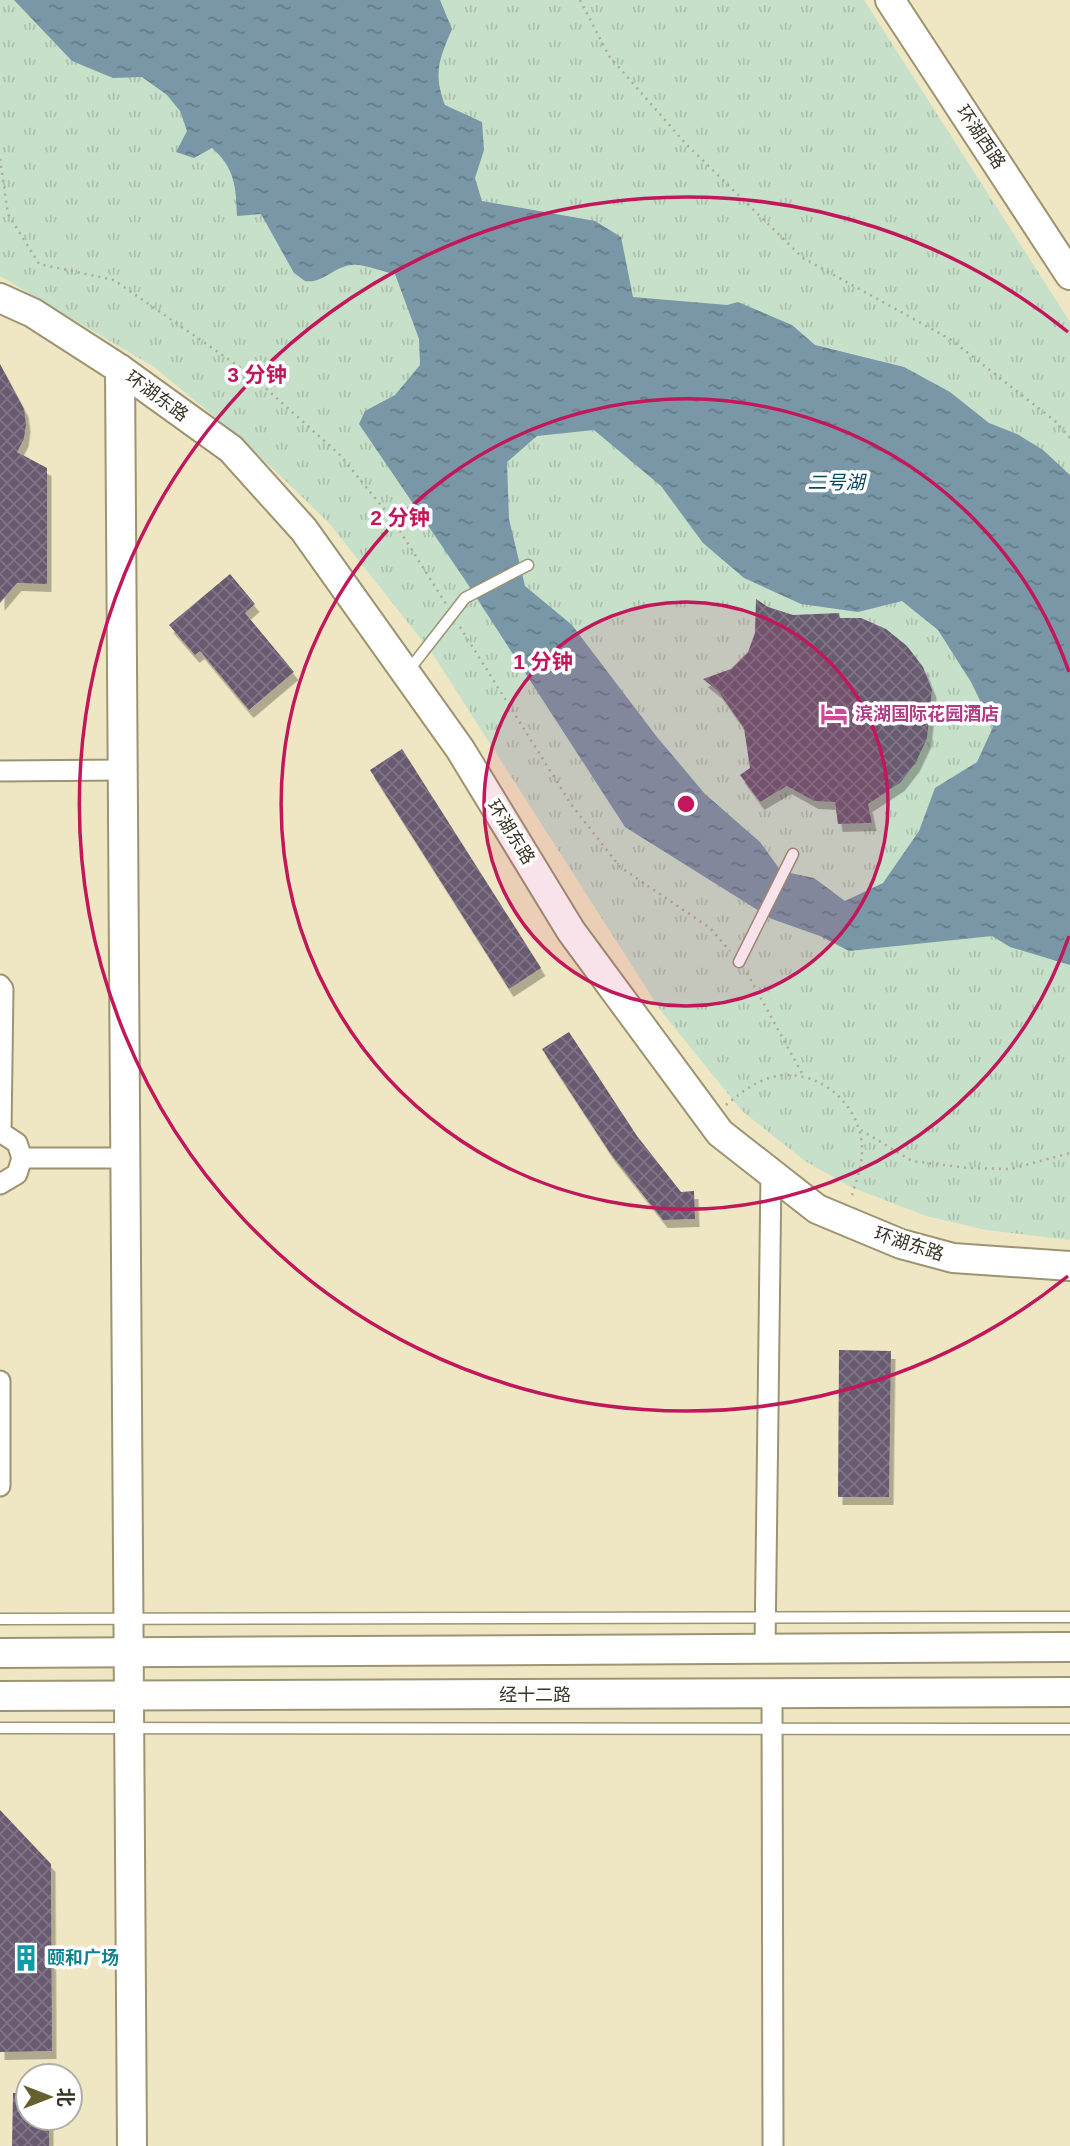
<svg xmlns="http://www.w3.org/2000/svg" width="1070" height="2146" viewBox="0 0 1070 2146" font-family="Helvetica,'Noto Sans SC',sans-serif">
<defs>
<pattern id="park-tufts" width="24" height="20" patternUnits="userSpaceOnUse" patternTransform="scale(1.75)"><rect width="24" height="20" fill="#c6e0ca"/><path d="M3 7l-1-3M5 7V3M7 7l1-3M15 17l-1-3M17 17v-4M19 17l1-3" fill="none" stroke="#abc1ad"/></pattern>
<pattern id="water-ripples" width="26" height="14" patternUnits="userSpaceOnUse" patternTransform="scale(1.75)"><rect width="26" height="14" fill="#7997a6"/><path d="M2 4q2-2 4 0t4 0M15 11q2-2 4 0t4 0" fill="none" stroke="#647c87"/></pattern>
<pattern id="building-cross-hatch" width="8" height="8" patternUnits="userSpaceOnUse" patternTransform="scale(1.75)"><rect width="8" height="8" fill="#685a71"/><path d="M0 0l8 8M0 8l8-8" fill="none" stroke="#7f7484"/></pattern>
<filter id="shadow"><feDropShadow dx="4.5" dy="8" stdDeviation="0" flood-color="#0004"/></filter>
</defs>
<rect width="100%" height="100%" fill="#efe7c3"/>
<!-- park -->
<polygon fill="url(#park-tufts)" points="0,0 864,0 1070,322 1070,1240 986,1230 926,1216 851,1187 805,1161 742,1111 661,1011 432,653 330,524 243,440 154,367 0,276"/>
<!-- water -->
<path fill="url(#water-ripples)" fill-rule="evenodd" d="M14,0H440L452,29C439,60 433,73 445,105L482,122L484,150L475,178L482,201L595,221L621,237L633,297L727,305L738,302L792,325L815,345L904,367L950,392L989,423L1017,434L1043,450L1070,475V965L1010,947L992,936L849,951L820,936L772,919L625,827L465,580L359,424L365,411L395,395L420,365L419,339L395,274C382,272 363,263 351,265C333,267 323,284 305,281L294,273L261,214L237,216C236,187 235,168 212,148L194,158L176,152L187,131L180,111L167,95L142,77L113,78L72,61ZM594,430L661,486L703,543L744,578L801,604L858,612L902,601L938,630L971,682L993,727L977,762L935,788L919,831L883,883L845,901L814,878L781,871L760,842L705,794L657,737L572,625L525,586L509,519L507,462L537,436Z"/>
<!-- building -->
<g fill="url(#building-cross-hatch)" filter="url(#shadow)">
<polygon points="0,364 24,409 26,424 24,439 17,452 47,468 47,584 17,583 0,603"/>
<polygon points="230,574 255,604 245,613 294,672 249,710 200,651 195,655 169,625"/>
<polygon points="756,599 768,607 793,615 839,613 840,618 861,618 886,629 907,646 923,667 932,690 927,739 915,764 900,783 868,804 872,823 838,824 835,802 814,801 787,786 760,802 740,775 750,768 744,728 718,691 703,679 731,669 748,652 755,633"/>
<polygon points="402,749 541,968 509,989 370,770"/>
<polygon points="569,1032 637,1136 681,1192 694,1191 695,1219 663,1220 610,1153 542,1049"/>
<polygon points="839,1350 891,1351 889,1497 838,1497"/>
<polygon points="0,1810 51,1864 52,2051 0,2052"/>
<polygon points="13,2093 28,2093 28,2118 49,2118 49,2146 12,2146"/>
</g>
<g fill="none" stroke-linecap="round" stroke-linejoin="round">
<defs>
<g id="lane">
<polyline points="409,670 465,598 528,565"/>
<polyline points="739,962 793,854"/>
<polyline points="0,1619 1070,1617"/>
<polyline points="0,1728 1070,1729"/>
</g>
<g id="street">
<polyline points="0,771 123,770"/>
<polyline points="0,985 3,989 1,1133"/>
<polyline points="0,1132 17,1143 22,1158 17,1174 0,1184"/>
<polyline points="22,1158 125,1158"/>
<polyline points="0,1381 0,1486"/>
<polyline points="765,1648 771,1174"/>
<polyline points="772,1694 773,2146"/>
</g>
<g id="secondary">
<polyline points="890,0 1070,275"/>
<polyline points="0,298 33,313 120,369 231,449 304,530 460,749 571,931 720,1133 817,1209 901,1244 953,1258 1070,1266"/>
<polyline points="120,369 132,2146"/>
<polyline points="0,1653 1070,1647"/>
<polyline points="0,1696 1070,1692"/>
</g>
</defs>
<!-- lane casing -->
<use href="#lane" stroke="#9c9472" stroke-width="13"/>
<!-- street casing -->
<use href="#street" stroke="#9c9472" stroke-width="23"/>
<!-- secondary casing -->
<use href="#secondary" stroke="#9c9472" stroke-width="32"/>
<!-- path -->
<g stroke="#b1ab8e" stroke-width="2.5" stroke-dasharray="2 5" stroke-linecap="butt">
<polyline points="580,0 609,56 686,144 803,258 950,339 1055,421 1070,438"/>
<polyline points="0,159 8,214 39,264 114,280 251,375 340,455 393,520 446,604"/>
<polyline points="460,627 571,804 620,867 710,928 730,951"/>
<polyline points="747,973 804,1077"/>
<path d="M726,1105C738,1095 750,1085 766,1079C813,1062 863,1103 862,1151C862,1167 855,1184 851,1199"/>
<polyline points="861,1130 912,1161 968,1168 1011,1169 1070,1153"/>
</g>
<!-- lane -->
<use href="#lane" stroke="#fff" stroke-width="10"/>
<!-- street -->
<use href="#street" stroke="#fff" stroke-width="19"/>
<!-- secondary -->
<use href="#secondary" stroke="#fff" stroke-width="28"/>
</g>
<!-- distance rings -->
<circle cx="686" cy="804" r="202" fill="#c2185b" fill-opacity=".12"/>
<g fill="none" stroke="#c2185b" stroke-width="3.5">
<circle cx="686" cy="804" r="202"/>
<path d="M1069 936A405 405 0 1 1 1069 672"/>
<path d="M1068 1276A607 607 0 1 1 1068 332"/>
</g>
<!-- icons -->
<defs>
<symbol id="hotel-bare" viewBox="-9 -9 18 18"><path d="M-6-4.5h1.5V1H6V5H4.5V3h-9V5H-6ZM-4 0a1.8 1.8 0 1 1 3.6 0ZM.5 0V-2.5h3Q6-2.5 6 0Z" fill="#d1479c" stroke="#fff" stroke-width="2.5" paint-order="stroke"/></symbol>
<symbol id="building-bare" viewBox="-9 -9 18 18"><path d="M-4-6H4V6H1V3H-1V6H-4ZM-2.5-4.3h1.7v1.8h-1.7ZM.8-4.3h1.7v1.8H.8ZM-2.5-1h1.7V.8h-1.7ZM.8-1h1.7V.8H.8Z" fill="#0f9aa8" stroke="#fff" stroke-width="2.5" paint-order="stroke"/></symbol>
</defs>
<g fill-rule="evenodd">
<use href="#hotel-bare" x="815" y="695" width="38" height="38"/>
<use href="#building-bare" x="7" y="1939" width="38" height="38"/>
</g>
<g text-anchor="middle" stroke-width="7" stroke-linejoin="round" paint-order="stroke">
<!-- street labels -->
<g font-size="18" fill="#383426" stroke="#fff">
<text transform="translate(981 137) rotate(56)" y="6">环湖西路</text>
<text transform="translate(157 396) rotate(36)" y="6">环湖东路</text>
<text transform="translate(511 832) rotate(58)" y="6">环湖东路</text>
<text transform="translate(909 1244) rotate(18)" y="6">环湖东路</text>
<text x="535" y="1701">经十二路</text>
</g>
<!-- hotel labels -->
<g font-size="18" font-weight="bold" fill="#b23c85" stroke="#fff" text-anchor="start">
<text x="855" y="720">滨湖国际花园酒店</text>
</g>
<!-- culture labels -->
<g font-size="18" font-weight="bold" fill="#0d838f" stroke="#fff" text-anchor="start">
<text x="47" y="1964">颐和广场</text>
</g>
<!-- water labels -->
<g font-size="19" font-style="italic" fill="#08485f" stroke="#fff">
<text x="836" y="489">二号湖</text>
</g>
</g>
<circle cx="686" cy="804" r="10" fill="#c2185b" stroke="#fff" stroke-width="3.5"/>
<g font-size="21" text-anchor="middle" font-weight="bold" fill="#c2185b" stroke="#fff" stroke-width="7" stroke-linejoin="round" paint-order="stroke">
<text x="257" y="382">3 分钟</text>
<text x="400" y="525">2 分钟</text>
<text x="543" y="669">1 分钟</text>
</g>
<!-- north arrow -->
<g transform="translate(49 2097) rotate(90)"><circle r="33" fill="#ffffff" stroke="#afaea8" stroke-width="2"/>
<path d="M0-5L12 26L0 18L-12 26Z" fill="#65602d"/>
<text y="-10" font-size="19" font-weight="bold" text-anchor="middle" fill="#383426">北</text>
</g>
</svg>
